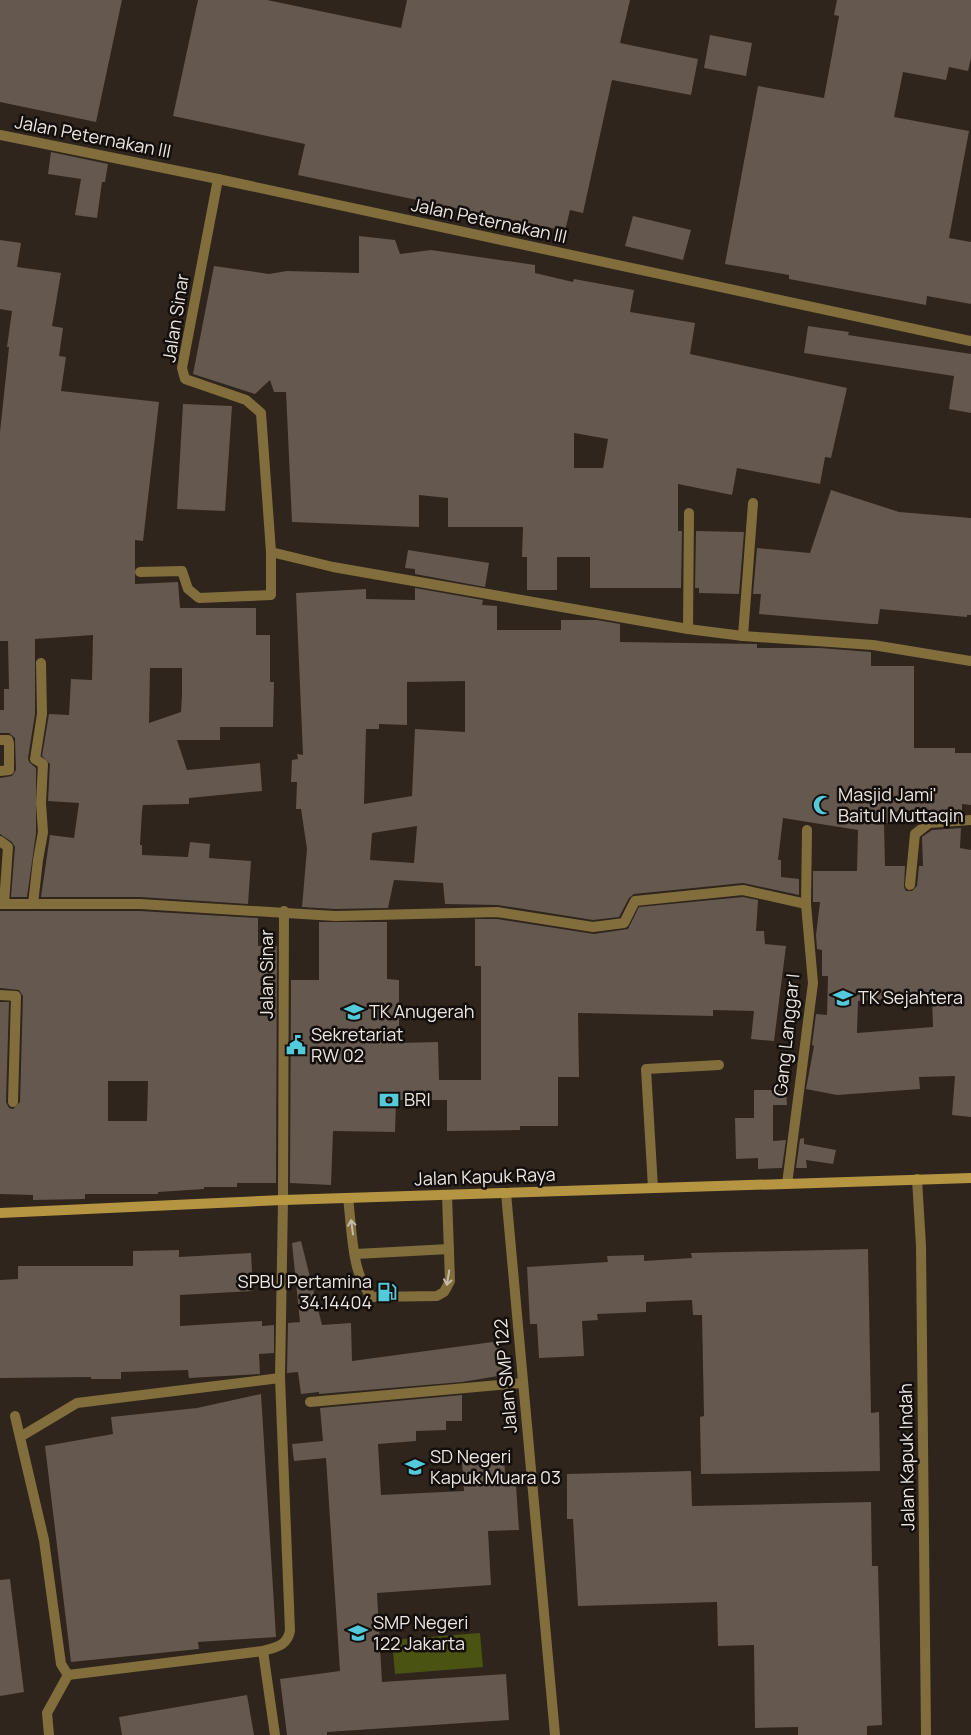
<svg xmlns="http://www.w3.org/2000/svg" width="971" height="1735" viewBox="0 0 971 1735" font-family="Manrope,sans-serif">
<rect width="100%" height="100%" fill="#2f251d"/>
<!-- green -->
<polygon fill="#4a5312" points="480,1633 483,1667 395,1674 392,1640"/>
<!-- building -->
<g fill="#64584f" fill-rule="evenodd">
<polygon points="0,0 122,0 96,122 0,102"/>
<polygon points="198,0 267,0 401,28 407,0 630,0 620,43 698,59 691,95 612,80 583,213 570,210 565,231 298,175 305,144 173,116"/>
<polygon points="837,0 971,0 971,58 968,71 949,67 946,80 903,72 894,117 969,131 949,238 971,242 971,304 927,296 926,305 789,279 789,275 725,264 758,86 824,98 839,16 834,15"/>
<polygon points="710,35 752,43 746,76 704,68"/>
<polygon points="51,152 108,164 105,182 102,182 97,218 75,215 81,179 48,174"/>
<polygon points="633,216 691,230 683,260 625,246"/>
<path d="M359,236L395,240L400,254L431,250L535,265V273L573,282L574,279L634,290L630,312L695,323L690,354L847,388L831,458L825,457L820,484L737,468L732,495L678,484V531H682L681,588H590V557H557V590H527V557H522L523,527H448V498L419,495V527L292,522L286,392H274L270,380L255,394L193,374L214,266L269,274L287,271L359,273ZM574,433L608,439L603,468H574Z"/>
<path d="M0,240L21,243L17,267L61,273L52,326L63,328L59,356L66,357L61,391L159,402L143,541L135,540V584L178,582L180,608H256V635H270V682H274L273,727H220V740H177L187,770L260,763L262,791L189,798V804L143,805L142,811L140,845H142V855L188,857L190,842L210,844L209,858L251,861L248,904L140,897H41L50,835L74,838L79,803L48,801L50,764L42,756L49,714L69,715L71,679L92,680L93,635L35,639V714L28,758L29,762L36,768V833L27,897H11L15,847L12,842L0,834V778L12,776L16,770L15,738L9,733H0V710H4V689H9L8,641H0V432L9,347H7L12,311L0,309ZM150,668H182V694L181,712L149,723Z"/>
<polygon points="808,326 849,332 848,335 971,354 971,413 949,409 954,376 804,353"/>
<polygon points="183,404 232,406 225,511 177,509"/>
<polygon points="831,490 899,512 971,518 971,615 967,615 967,617 880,609 878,624 872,624 759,614 761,594 753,594 757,548 810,553"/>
<polygon points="696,531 744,532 739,594 699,593 699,588 695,588"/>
<polygon points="408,550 489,563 485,587 415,574 415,569 405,568"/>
<path d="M415,588L483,600L482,605L497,606V630H561V620H597L620,624V642L757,644V648H820L871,652V666H914V748H955V753H971V805L962,804V814L929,816L922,819V810L891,812V823H884L885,866H905L904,887L906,891H912L917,886L919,866H923L922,837L932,830L961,828L960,848L971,850V1117L952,1115L955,1076L919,1077L920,1089L837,1095L806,1089L814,1046L812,1045L816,1014L827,1015L828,976H822V950L817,949L816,935L820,902H813V871H857L858,830L783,818L778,860H781V877L799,879V895L743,883L634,894L629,898L619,917L593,920L498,905L445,904L443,883L394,880L388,908L335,909L302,907L307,849L301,809H296L297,782H291L292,760L298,759L297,754L303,755L296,593L366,589V599L415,600ZM465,681V732L415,729L412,796L364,804L366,729H379V724L407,725V682ZM417,826L414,863L370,860L372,833ZM932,997L933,1027L857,1033L858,1001Z"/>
<polygon points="743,897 758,900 756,931 764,931 765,944 786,946 774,1041 751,1039 754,1011 713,1010 713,1016 578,1013 579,1077 558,1077 558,1126 520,1126 520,1130 447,1131 447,1100 396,1100 395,1132 333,1131 331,1185 290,1183 291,980 319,980 319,922 387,922 387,979 399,980 399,1043 438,1042 439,1080 481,1080 481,966 475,966 475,919 497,919 594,934 628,929 639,907"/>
<path d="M0,911H140L258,918V946H277L276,1183H237V1187H204V1189L158,1192V1194H85V1199L33,1200V1195L0,1194V1002H9L6,1102L9,1108L13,1109L20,1102L23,996L19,990L0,988ZM108,1081H148L147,1121H108Z"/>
<polygon points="754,1090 786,1090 787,1105 773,1105 773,1141 786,1140 782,1168 758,1169 758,1158 736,1159 735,1118 754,1118"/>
<polygon points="804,1138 804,1144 836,1150 833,1164 806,1160 807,1168 796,1168 800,1139"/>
<polygon points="301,1241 322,1325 351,1323 352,1361 500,1341 504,1375 462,1382 319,1394 319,1392 301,1394 298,1372 287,1373 288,1323 300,1322 292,1243"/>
<polygon points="868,1249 871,1413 879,1412 880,1471 701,1474 700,1417 704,1416 702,1315 693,1315 692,1300 646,1302 646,1312 597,1314 598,1320 582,1321 584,1356 539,1358 537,1324 530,1324 527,1267 608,1262 607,1256 644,1255 644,1261 692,1258 691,1253"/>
<polygon points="179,1250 179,1257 251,1253 253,1291 180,1295 180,1326 262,1321 262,1326 274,1325 274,1353 259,1354 260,1374 189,1378 188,1370 121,1372 121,1379 91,1379 91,1377 0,1378 0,1280 18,1279 18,1266 133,1266 133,1251"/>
<polygon points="261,1394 276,1637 198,1642 199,1649 71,1662 45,1446 113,1434 111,1417 197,1408"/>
<polygon points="462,1395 462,1421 446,1421 446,1430 416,1431 416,1441 378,1444 381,1495 464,1491 462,1462 504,1459 506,1486 516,1485 519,1530 488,1531 491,1585 377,1593 382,1682 506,1674 509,1720 327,1732 327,1735 287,1735 280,1679 340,1671 326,1458 294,1461 292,1444 323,1441 320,1408"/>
<polygon points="691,1471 692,1506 871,1502 872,1566 878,1566 882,1725 867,1726 867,1735 798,1735 798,1727 755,1728 754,1645 718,1646 717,1602 578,1606 573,1519 567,1519 567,1474"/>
<polygon points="10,1579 24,1692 0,1696 0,1580"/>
<polygon points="247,1695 254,1735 122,1735 119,1717"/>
</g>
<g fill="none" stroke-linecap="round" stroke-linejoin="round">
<!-- service -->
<g stroke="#816e3c" stroke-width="10">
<polyline points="271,552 333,567 688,629 743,636 873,645 971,661"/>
<polyline points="140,572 182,571 188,589 199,598 271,595 271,552 261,413 246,400 185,379 182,368 218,179"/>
<polyline points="688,629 689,513"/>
<polyline points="743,636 753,503"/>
<polyline points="917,1179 921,1246 926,1735"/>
<polyline points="653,1188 646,1069 719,1065"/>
<path d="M348,1198C352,1227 351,1275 372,1297L437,1296L444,1292L450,1281L447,1195"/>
<polyline points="356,1254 449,1249"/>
<path d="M15,1416L44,1540L61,1664L68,1675L263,1651C276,1647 287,1646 290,1631L280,1378L283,1200"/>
<polyline points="20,1437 77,1403 280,1378"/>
<polyline points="263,1651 275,1735"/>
</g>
<!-- minor -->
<g stroke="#816e3c" stroke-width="10">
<polyline points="0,135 218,179 971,341"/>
<polyline points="0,740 8,740 9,743 9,770 0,771"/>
<polyline points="0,841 8,847 4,904"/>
<polyline points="910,885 915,834 929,823 971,820"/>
<polyline points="0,904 140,904 335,916 497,912 593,927 624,923 635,901 743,890 806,904"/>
<polyline points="33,904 38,860 43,832 41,803 43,764 35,759 42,714 41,663"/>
<polyline points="0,995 16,996 13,1102"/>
<polyline points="787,1184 813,983 806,904 807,830"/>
<polyline points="506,1193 555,1735"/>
<polyline points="283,1200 284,911"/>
<polyline points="310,1402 522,1383"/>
<polyline points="49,1735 47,1713 68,1675"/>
</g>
<!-- secondary -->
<polyline stroke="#b59541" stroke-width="10" points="0,1213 283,1200 971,1178"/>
</g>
<!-- one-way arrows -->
<defs><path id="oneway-shaft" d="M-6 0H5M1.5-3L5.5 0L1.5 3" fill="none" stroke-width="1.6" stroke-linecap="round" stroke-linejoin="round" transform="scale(1.25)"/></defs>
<g stroke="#c7bba7">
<use href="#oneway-shaft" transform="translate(352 1227) rotate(-98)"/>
<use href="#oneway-shaft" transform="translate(448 1278) rotate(99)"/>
</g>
<!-- icons -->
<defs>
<symbol id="mosque-bare" viewBox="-9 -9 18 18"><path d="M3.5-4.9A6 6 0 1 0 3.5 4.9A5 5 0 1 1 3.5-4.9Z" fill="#53cadc" stroke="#140f0c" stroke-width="2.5" paint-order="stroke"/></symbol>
<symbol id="school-bare" viewBox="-9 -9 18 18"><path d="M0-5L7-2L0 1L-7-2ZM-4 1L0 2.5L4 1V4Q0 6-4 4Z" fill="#53cadc" stroke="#140f0c" stroke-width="2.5" paint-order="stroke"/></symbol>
<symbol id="civic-bare" viewBox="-9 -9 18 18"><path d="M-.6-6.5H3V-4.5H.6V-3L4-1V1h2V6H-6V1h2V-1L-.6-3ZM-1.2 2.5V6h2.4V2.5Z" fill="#53cadc" stroke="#140f0c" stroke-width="2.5" paint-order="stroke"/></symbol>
<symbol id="bank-bare" viewBox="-9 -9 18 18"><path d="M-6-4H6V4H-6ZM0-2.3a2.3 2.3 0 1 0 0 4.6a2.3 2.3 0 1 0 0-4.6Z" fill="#53cadc" stroke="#140f0c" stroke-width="2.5" paint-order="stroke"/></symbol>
<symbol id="fuel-bare" viewBox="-9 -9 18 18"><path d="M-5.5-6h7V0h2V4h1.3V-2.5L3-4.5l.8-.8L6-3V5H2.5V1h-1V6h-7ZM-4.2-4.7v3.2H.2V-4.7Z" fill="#53cadc" stroke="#140f0c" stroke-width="2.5" paint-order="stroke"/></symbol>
</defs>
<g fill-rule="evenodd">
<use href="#mosque-bare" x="809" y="791" width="28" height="28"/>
<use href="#school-bare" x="829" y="984" width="28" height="28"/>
<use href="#school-bare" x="340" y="998" width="28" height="28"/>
<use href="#civic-bare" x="282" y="1031" width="28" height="28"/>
<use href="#bank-bare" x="375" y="1086" width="28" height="28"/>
<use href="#fuel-bare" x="373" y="1278" width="28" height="28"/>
<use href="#school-bare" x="401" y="1453" width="28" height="28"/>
<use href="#school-bare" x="344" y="1619" width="28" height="28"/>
</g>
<g text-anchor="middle" stroke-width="5" stroke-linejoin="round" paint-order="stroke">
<!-- street labels -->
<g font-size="18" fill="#ece5e0" stroke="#140f0c">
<text transform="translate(93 137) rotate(11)" y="6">Jalan Peternakan III</text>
<text transform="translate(489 221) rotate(12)" y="6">Jalan Peternakan III</text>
<text transform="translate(176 318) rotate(-81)" y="6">Jalan Sinar</text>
<text transform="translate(267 974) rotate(-90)" y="6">Jalan Sinar</text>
<text transform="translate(787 1035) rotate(-84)" y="6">Gang Langgar I</text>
<text transform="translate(485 1177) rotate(-2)" y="6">Jalan Kapuk Raya</text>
<text transform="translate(506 1376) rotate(-95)" y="6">Jalan SMP 122</text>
<text transform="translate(907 1457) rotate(-91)" y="6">Jalan Kapuk Indah</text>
</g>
<!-- poi labels -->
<g font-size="18" fill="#ece5e0" stroke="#140f0c" text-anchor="start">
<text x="838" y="801">Masjid Jami'<tspan x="838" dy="21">Baitul Muttaqin</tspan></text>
<text x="858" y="1004">TK Sejahtera</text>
<text x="369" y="1018">TK Anugerah</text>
<text x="311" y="1041">Sekretariat<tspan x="311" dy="21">RW 02</tspan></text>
<text x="404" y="1106">BRI</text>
<text x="372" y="1288" text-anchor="end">SPBU Pertamina<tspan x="372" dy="21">34.14404</tspan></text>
<text x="430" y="1463">SD Negeri<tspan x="430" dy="21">Kapuk Muara 03</tspan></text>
<text x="373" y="1629">SMP Negeri<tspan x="373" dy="21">122 Jakarta</tspan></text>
</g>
</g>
</svg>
